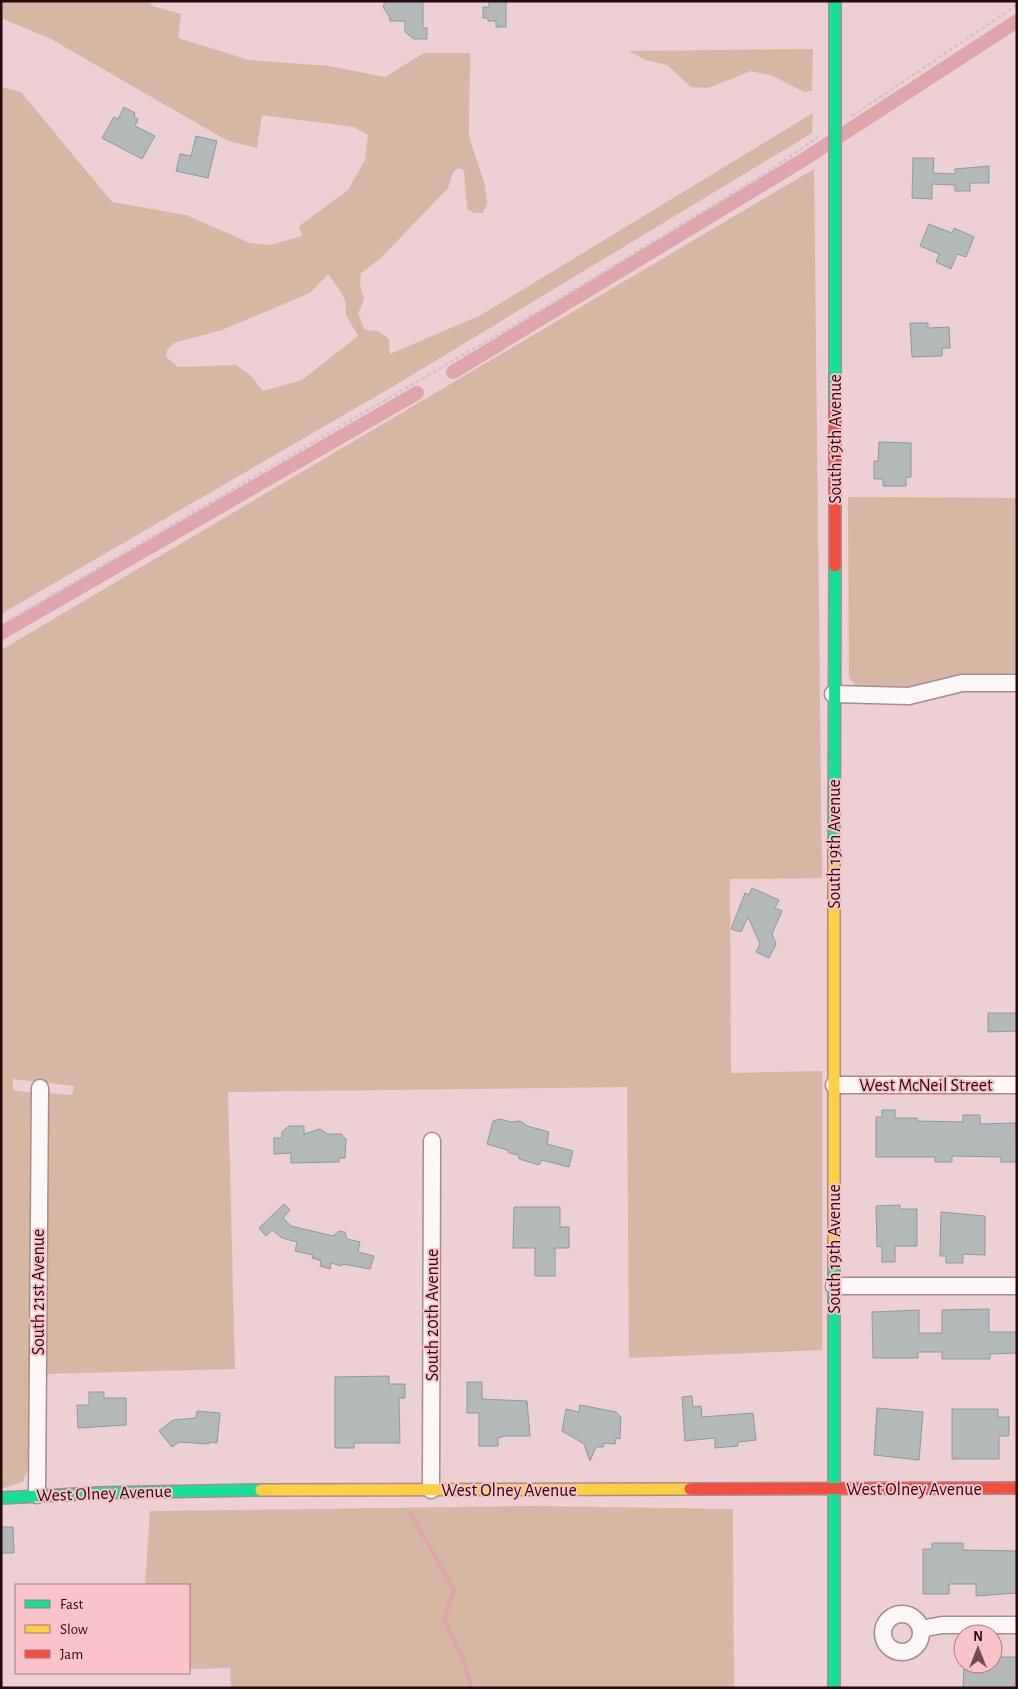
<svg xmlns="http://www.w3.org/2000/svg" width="1018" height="1689" viewBox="0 0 1018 1689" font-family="'Alegreya Sans',sans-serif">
<rect width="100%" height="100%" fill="#edd0d3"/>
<!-- green -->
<g fill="#d5b7a4" fill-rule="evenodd">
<path d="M1,1H148L153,6L181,14L178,38L249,60L329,66L385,77L424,53H470L469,137L485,185L487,203L483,213H474L467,209L464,170L458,168L453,172L448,188L380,259L361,273L360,284L364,299L358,314L365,330L378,331L389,339L390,354L481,315L813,113L812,133L392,387L1,614V87L21,92L112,202L186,215L250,243L270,245L302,236L299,226L348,190L365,160L368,135L354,127L262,115L257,148L226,140L51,39L1,18ZM328,274L341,292L346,303V315L358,336L302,380L263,391L250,375L236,365L178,367L166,357L167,350L174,343L222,330L310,293Z"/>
<polygon points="813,49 812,91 804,92 773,76 751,71 708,88 691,87 667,65 645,60 629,51"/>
<polygon points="814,169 822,878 730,879 731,1073 822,1071 822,1350 629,1358 627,1087 228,1092 235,1369 43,1374 48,1093 72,1095 74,1086 13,1079 13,1090 32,1093 31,1461 23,1482 1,1489 1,650"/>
<polygon points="848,497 1017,498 1017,673 951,677 906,687 856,687 849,677"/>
<polygon points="536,1506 733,1509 734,1688 231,1688 230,1668 189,1669 189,1585 145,1585 150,1511"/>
</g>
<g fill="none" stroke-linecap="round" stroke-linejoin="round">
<!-- stream -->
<polyline stroke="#e0a5ab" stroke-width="4" points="410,1513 454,1590 444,1619 463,1659 472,1688"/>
<!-- canal -->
<g stroke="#e0a5ab" stroke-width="14">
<polyline points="453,372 803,160 1017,21"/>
<polyline points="1,633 417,393"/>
</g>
</g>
<!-- building -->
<g fill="#b3b8b9" stroke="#8c9a9b">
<polygon points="385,1 423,1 423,28 427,28 427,39 414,39 405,32 405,21 390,21 389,16 383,7"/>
<polygon points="489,1 506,1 506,27 496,27 496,21 488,21 488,18 483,18 483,7 489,7"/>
<polygon points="124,107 135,113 134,117 138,119 135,126 155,136 142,159 102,138 114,117 118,119"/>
<polygon points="196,136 217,141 208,178 176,171 180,154 191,156"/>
<polygon points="913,158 934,158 933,173 955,174 955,169 989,166 989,183 970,183 970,191 955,191 955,185 932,184 932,199 912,198"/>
<polygon points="929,224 952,233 954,228 974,237 966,257 957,254 951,269 936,262 939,254 920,246"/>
<polygon points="910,323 928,323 928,328 949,327 950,348 942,348 942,356 912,357"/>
<polygon points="879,442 911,443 911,477 906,477 906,486 883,486 883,479 874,479 874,461 878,461"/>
<polygon points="752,888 779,900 775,908 782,911 772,934 776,944 769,958 756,952 760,944 748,917 741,932 731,929 745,893 749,895"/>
<polygon points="988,1013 1017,1013 1017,1031 988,1032"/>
<polygon points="882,1110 895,1110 895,1118 917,1118 917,1121 963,1122 963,1115 980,1115 980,1124 1016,1123 1017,1162 1001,1162 1001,1157 952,1156 952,1162 935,1162 935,1157 876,1157 876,1117 882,1117"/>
<polygon points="500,1119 511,1122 520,1121 527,1126 549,1132 547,1144 573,1151 569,1167 542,1160 539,1165 519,1159 518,1155 509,1153 507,1150 487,1144 493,1121"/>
<polygon points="289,1126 304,1126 304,1134 320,1129 327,1134 341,1134 346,1139 345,1158 339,1158 339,1162 291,1163 291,1153 274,1154 274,1138 282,1138 282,1132"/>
<polygon points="284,1204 290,1210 283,1218 291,1226 333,1236 339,1231 345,1232 347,1239 360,1242 358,1252 374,1256 370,1269 343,1264 342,1266 331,1263 330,1269 320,1266 321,1261 312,1258 313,1255 295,1251 297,1242 282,1238 272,1230 266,1236 259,1228"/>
<polygon points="900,1205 900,1209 917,1209 917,1246 895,1246 895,1262 882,1262 882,1246 877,1247 876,1206"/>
<polygon points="514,1207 560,1207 560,1227 569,1227 569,1248 555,1248 555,1276 535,1276 535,1248 513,1248"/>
<polygon points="941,1212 985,1216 985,1255 963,1254 963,1263 946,1263 946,1256 940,1256"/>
<polygon points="989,1309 989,1332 1017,1332 1017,1353 990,1354 990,1359 942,1359 942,1352 918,1352 918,1358 873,1358 872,1312 919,1310 919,1333 942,1333 942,1310"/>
<polygon points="389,1376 389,1384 405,1384 405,1398 399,1398 400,1443 354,1443 354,1448 335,1448 335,1377"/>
<polygon points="467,1382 482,1382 482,1399 527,1401 530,1436 505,1436 498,1438 498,1446 479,1446 479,1413 467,1413"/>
<polygon points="89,1392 104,1392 104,1398 126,1398 126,1425 78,1428 77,1405 89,1405"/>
<polygon points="692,1396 693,1407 701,1406 702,1417 753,1413 756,1440 738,1442 738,1446 715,1448 715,1438 685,1441 682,1397"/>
<polygon points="580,1405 616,1412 621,1417 620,1439 616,1438 615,1444 604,1443 603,1447 596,1447 590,1461 584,1444 562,1431 566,1409 579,1412"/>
<polygon points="877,1408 923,1412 919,1460 874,1455"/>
<polygon points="952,1409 998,1409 998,1417 1009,1417 1009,1436 999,1436 999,1459 952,1459"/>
<polygon points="197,1411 220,1413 217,1443 209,1442 209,1444 179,1442 172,1447 159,1431 173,1420 196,1418"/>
<polygon points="1,1527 13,1527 14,1553 1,1553"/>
<polygon points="932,1543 963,1543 963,1550 1016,1551 1016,1593 976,1596 976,1584 949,1584 949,1594 923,1594 923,1549 932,1549"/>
<polygon points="993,1657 1017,1657 1017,1688 963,1688 964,1669 977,1669 977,1664 993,1664"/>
</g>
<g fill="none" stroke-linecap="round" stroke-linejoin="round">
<defs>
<g id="street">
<polyline points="833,694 909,696 962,683 1017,683"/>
<polyline points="834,1085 1017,1085"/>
<polyline points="834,1286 1017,1286"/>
<polyline points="431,1490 432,1141"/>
<polyline points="37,1495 40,1088"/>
<circle cx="902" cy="1633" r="19"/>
<polyline points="921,1629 942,1625 1017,1625"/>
</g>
<g id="fast">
<polyline points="835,405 835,1"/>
<polyline points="834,859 835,566"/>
<polyline points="1,1498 98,1493 261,1490"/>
<polyline points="834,1688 834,1264"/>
</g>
<g id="slow">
<polyline points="834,1264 834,859"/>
<polyline points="261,1490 690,1489"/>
</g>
<g id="jam">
<polyline points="835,566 835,405"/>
<polyline points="690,1489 1017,1488"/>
</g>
</defs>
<!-- street casing -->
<use href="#street" stroke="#a78b8f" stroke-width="19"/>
<!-- fast casing -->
<use href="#fast" stroke="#a78b8f" stroke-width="14"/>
<!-- slow casing -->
<use href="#slow" stroke="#a78b8f" stroke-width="14"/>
<!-- jam casing -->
<use href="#jam" stroke="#a78b8f" stroke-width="14"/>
<!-- path -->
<g stroke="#cfc6c7" stroke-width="2.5" stroke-dasharray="4 2.5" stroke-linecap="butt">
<polyline points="852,116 1017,5"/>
<polyline points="1,625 579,287 772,169 818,137"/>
</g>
<!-- street -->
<use href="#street" stroke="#fcf8f8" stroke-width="16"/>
<!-- fast -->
<use href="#fast" stroke="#16e098" stroke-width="11"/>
<!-- slow -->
<use href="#slow" stroke="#ffcf43" stroke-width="11"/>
<!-- jam -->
<use href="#jam" stroke="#f24e42" stroke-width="11"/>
</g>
<g text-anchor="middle" stroke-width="4" stroke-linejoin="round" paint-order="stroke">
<!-- street labels -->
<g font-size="18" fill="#28090e" stroke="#fac3c9">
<text transform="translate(835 439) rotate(-90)" y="6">South 19th Avenue</text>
<text transform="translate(834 844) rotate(-90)" y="6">South 19th Avenue</text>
<text x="926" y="1091">West McNeil Street</text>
<text transform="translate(834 1249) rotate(-90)" y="6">South 19th Avenue</text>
<text transform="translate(38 1292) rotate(-90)" y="6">South 21st Avenue</text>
<text transform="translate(432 1315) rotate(-90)" y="6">South 20th Avenue</text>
<text x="914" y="1495">West Olney Avenue</text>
<text x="509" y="1496">West Olney Avenue</text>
<text transform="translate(104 1493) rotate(-2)" y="6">West Olney Avenue</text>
</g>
</g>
<!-- border -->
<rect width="1018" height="1689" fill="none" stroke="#28090e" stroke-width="5"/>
<!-- legend -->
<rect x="15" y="1584" width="175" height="90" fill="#fac3c9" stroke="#a6797e"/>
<rect x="25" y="1600" width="25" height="8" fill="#16e098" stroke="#a6797e"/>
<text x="60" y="1609" font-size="15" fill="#28090e">Fast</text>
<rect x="25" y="1625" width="25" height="8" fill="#ffcf43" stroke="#a6797e"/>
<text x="60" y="1634" font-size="15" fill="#28090e">Slow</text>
<rect x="25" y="1650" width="25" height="8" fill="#f24e42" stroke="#a6797e"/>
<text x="60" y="1659" font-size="15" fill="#28090e">Jam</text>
<!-- north arrow -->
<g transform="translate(978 1649)"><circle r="24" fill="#fac3c9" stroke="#a6797e"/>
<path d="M0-4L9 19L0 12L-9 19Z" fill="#6d4f53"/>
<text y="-8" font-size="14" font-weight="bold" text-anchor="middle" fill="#28090e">N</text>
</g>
</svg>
